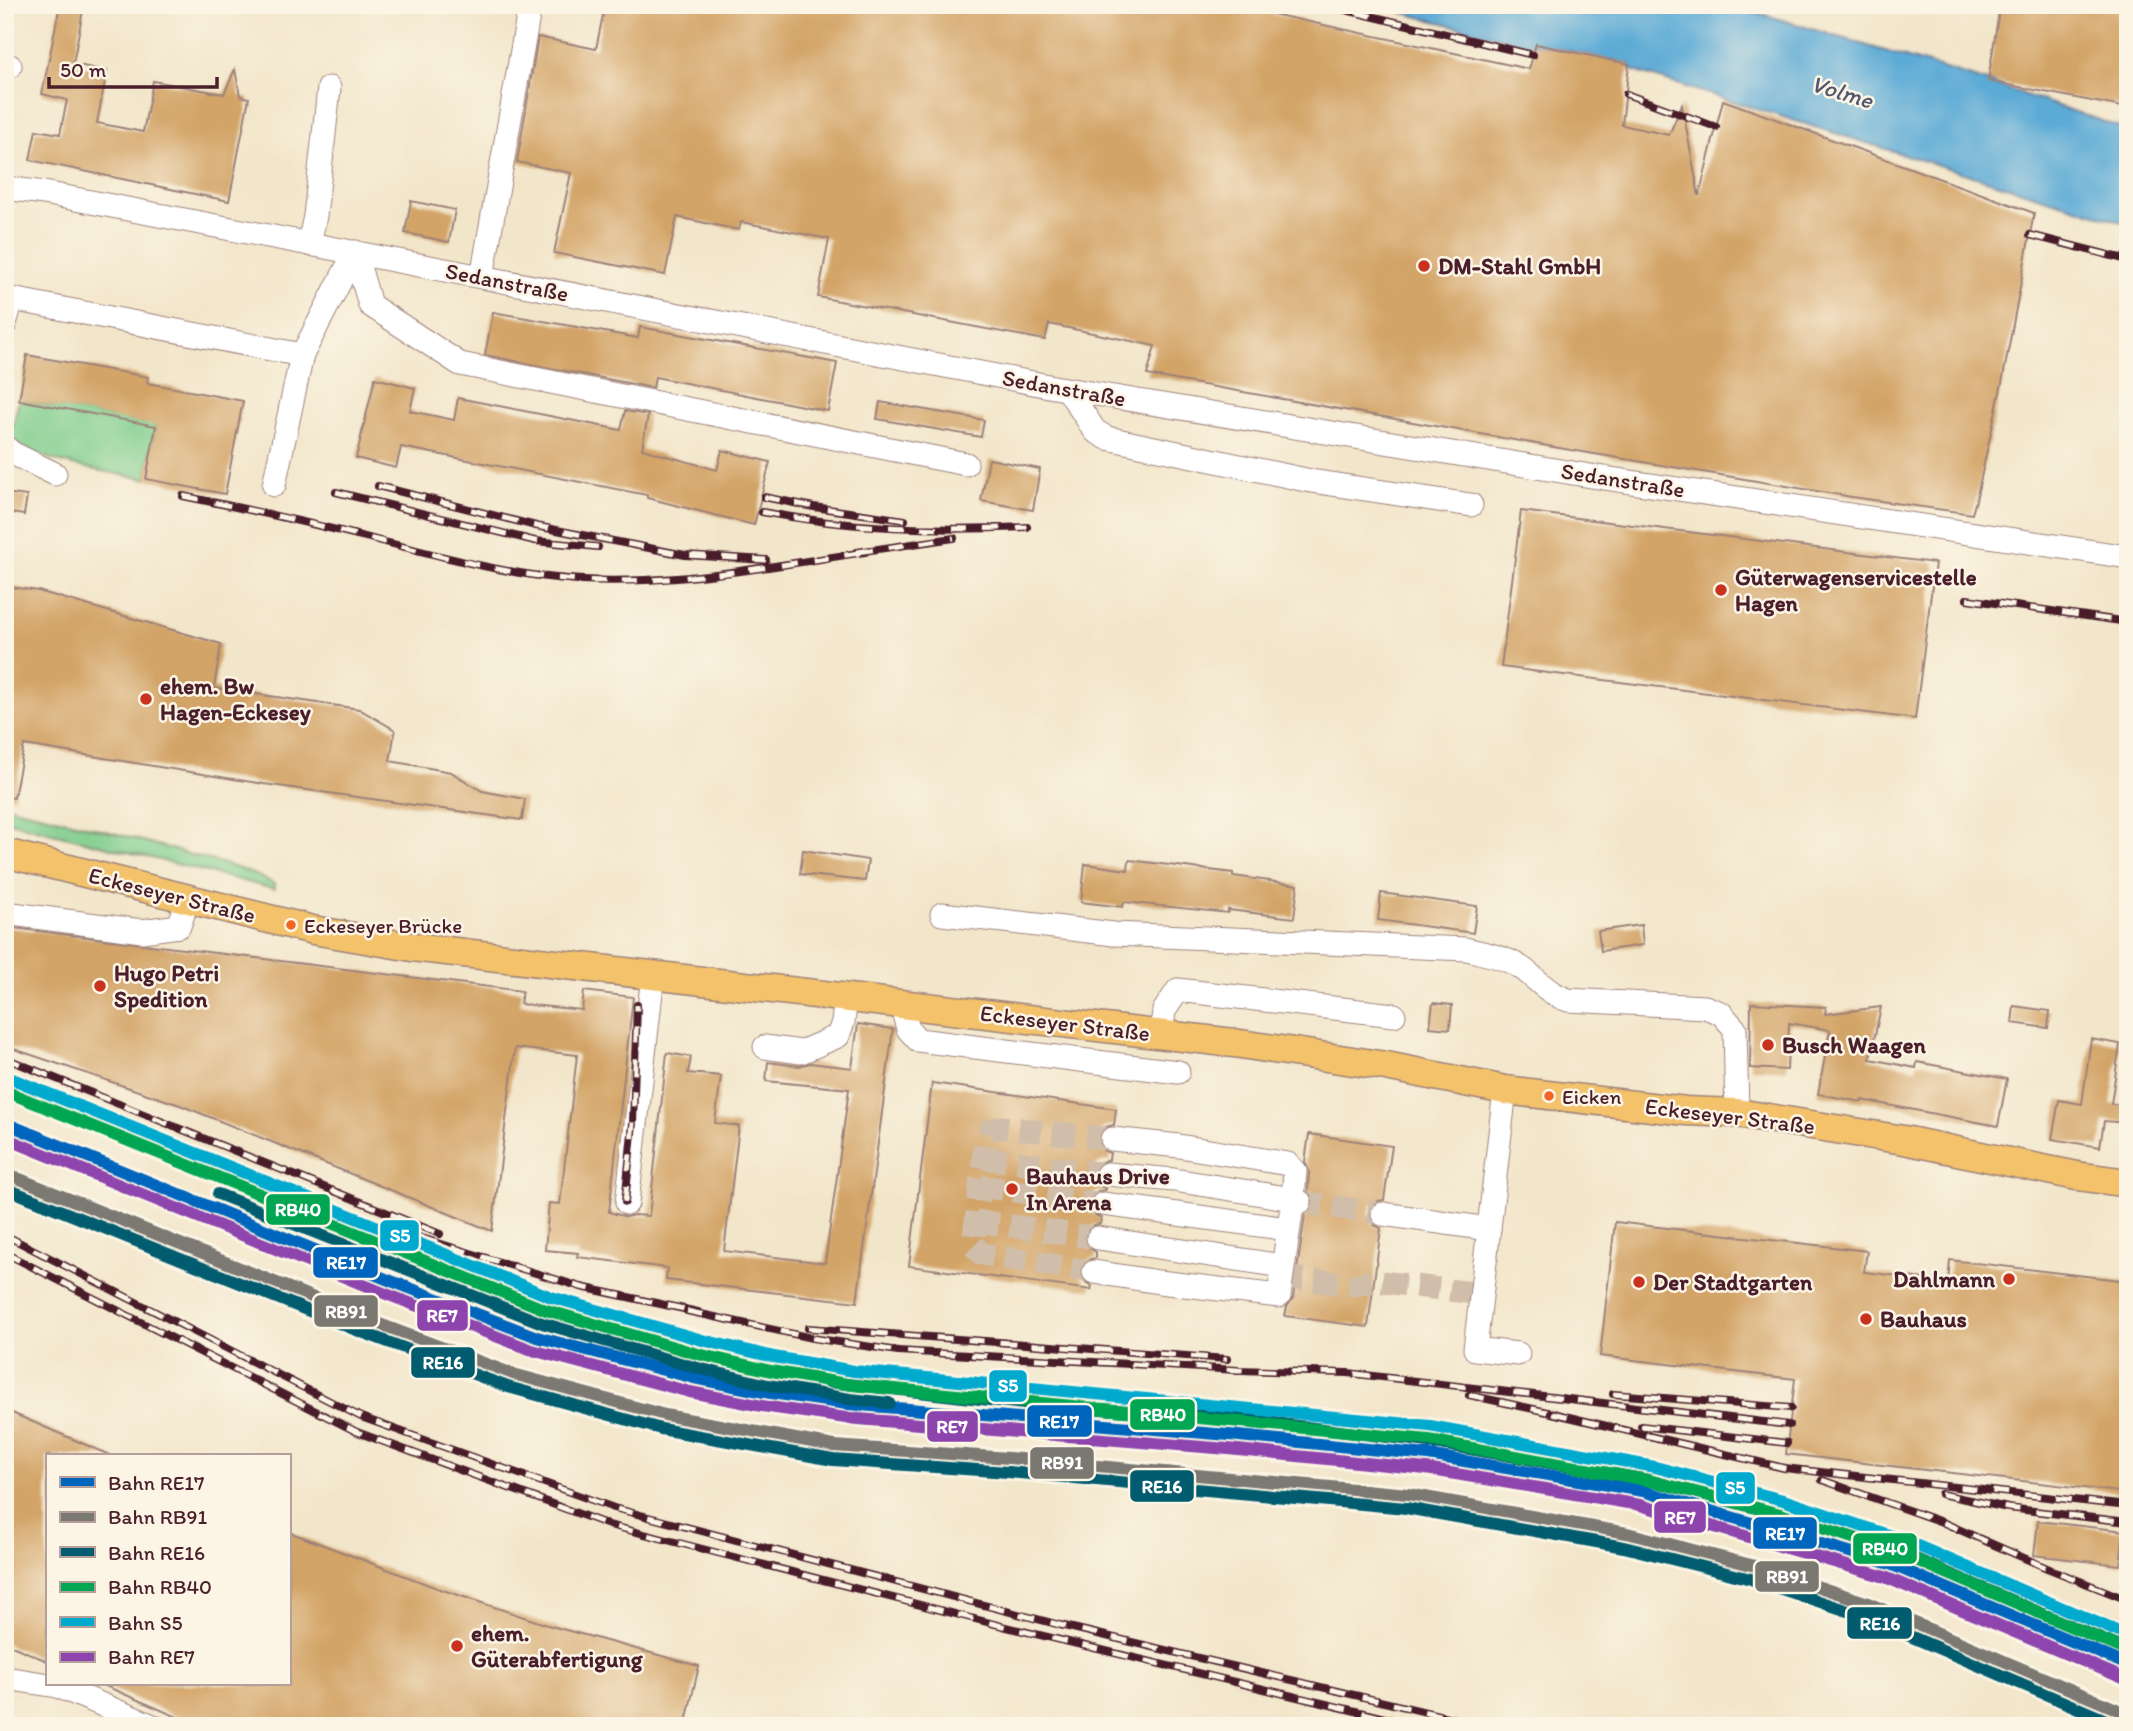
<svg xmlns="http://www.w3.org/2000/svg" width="2133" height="1731" viewBox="0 0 2133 1731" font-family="Itim,sans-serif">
<rect width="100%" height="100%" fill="#fcf5e5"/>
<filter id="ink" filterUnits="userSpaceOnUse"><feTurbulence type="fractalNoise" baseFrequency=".0143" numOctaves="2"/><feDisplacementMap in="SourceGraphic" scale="14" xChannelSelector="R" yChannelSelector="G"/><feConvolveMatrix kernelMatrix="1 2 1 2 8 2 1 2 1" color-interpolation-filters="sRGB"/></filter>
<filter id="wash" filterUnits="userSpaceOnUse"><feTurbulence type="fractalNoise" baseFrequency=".00686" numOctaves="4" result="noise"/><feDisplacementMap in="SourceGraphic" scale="28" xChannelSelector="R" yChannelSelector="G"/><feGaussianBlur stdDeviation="1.57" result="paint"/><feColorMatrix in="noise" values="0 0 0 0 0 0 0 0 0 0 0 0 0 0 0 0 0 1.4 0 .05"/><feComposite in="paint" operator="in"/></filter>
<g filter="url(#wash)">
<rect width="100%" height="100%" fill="#f2e6ca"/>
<!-- green -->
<g fill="#7fcd8d" stroke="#64765c" stroke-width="2">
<path d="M19,400L156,425L146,479C98,470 46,465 5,437V421L13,427Z"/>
<path d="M5,806C67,820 127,836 188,854C217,862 248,869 274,884V889L5,821Z"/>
</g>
<!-- water -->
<polygon fill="#5caad6" stroke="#536480" stroke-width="2" points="1372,5 1732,5 1988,82 2128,130 2128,224 1631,70 1629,64 1536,44 1529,45"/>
<g id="blocks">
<!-- building -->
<g fill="#d3a468">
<polygon points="60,5 84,5 73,64 107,71 97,123 143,132 153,81 224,94 235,69 240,96 249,98 229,201 30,160 36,130 60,134 67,100 42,94"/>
<polygon points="605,5 1230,5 1529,69 1536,44 1629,64 1622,125 1669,135 1682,105 1699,196 1723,100 2034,213 2002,383 1976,500 1972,514 1852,497 1559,448 1147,375 1155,346 1049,324 1045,340 818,297 829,239 741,222 739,230 677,217 665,275 554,253 571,173 517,162 538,37 596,49"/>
<polygon points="2000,5 2128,5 2128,108 1988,81"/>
<polygon points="411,201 455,210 449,242 405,233"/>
<polygon points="493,312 638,338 640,327 837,363 828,411 655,377 653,388 485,355"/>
<polygon points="27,355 148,377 147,383 243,401 225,494 146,479 156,426 19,400"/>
<polygon points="375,378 415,388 410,411 454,420 458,398 621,430 625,411 648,415 642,449 717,470 722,450 770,462 754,525 647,498 647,495 401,447 396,468 356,458"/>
<polygon points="880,402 984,420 981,437 877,419"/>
<polygon points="989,459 1040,469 1033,510 981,501"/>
<polygon points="5,493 27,496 24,515 5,512"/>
<polygon points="1521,511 1935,563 1915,719 1501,667"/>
<polygon points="5,586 38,591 221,644 214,688 359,709 395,730 390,761 451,772 482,791 525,799 522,820 264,784 24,745 14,798 5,797"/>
<polygon points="803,850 868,860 865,881 800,874"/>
<polygon points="1129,860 1233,873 1233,876 1298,885 1294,918 1228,910 1228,913 1124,902 1123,907 1081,902 1085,864 1128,870"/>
<polygon points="1381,893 1477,906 1473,933 1378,920"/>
<polygon points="1641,925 1643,945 1601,951 1598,931"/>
<polygon points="5,927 522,991 520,1004 582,1010 584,991 633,997 609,1212 626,1217 634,1215 649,1216 667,1053 691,1057 688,1073 721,1076 715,1123 739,1126 724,1251 825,1263 849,1089 766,1081 768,1062 799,1066 810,1063 852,1068 858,1024 893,1029 857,1302 666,1280 667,1268 577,1257 578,1253 545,1250 549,1203 560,1204 577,1055 515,1048 492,1231 180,1105 5,1046"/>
<polygon points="1433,1003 1452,1005 1450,1029 1430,1027"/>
<polygon points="1751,1003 1826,1007 1825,1014 1881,1007 1870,1059 1916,1068 1917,1062 2007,1079 1998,1126 1862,1100 1862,1102 1818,1094 1830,1030 1789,1023 1787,1070 1750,1068"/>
<polygon points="2014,1006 2050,1011 2048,1028 2012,1023"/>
<polygon points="2091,1039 2120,1044 2111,1104 2128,1106 2128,1123 2104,1121 2100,1147 2052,1139 2059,1100 2082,1104"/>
<polygon points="932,1083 1116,1109 1114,1125 1106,1127 1101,1130 1098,1137 1100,1145 1104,1151 1110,1153 1109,1160 1101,1162 1096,1165 1093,1172 1095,1180 1098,1185 1105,1188 1105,1190 1098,1191 1092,1195 1089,1201 1090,1210 1095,1215 1101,1218 1100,1224 1094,1225 1088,1229 1084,1237 1085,1244 1089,1248 1096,1252 1096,1258 1090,1259 1084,1263 1080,1271 1081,1276 1085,1282 1092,1286 1091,1290 909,1266"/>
<polygon points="1309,1134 1392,1146 1384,1200 1378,1201 1372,1205 1369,1213 1370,1220 1374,1225 1381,1228 1368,1327 1285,1316 1287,1307 1293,1298 1305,1215 1313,1208 1314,1201 1312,1194 1308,1191 1309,1171 1305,1162"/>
<polygon points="1615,1222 1867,1251 1864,1272 1948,1282 1950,1260 2128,1281 2128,1493 1786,1454 1795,1379 1600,1356"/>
<polygon points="5,1410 112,1456 47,1456 47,1661 5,1643"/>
<polygon points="2038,1521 2124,1531 2120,1565 2034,1555"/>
<polygon points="289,1532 437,1588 551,1626 699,1666 685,1726 198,1726 101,1684 289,1684"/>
</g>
</g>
</g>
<g filter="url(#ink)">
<use href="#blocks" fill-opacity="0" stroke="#9e827a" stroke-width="2"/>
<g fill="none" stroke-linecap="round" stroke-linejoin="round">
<!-- minor-tunnel -->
<g stroke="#d0beaa" stroke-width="23" stroke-dasharray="23 11" stroke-linecap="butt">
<polyline points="983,1158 1107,1174"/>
<polyline points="980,1186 1103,1204"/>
<polyline points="1300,1202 1383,1214"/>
<polyline points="976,1221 1098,1238"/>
<polyline points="1094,1272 982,1254 973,1245 985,1144 990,1130 1001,1127 1112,1139"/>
<polyline points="1281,1277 1355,1285 1375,1281 1481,1294"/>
</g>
<defs>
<g id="minor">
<polyline points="5,66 10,66"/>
<polyline points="5,188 44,193 1054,387 1591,476 2128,557"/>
<polyline points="309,244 315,216 329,88"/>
<polyline points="355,252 370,305 460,364 966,464"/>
<polyline points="482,277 530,5"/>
<polyline points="5,324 12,299 302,355 355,252"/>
<polyline points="1068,390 1095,431 1107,438 1311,481 1471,505"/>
<polyline points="5,447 12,453 55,474"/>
<polyline points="274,485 302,355"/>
<polyline points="5,913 142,931 179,926 188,899"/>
<path d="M942,914L1114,934L1466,949C1485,954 1507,957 1523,969C1539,981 1549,994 1568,1000L1705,1007L1721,1013L1735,1029L1737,1113"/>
<polyline points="901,1004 908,1029 918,1040 1178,1072"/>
<polyline points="1161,1035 1164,1011 1178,990 1394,1015"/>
<polyline points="765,1047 801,1052 838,1036 843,1022 846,998"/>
<polyline points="1505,1090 1475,1349 1518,1354"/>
<polyline points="1112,1139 1179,1146 1288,1164 1295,1171 1293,1199 1300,1202"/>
<polyline points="627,1203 653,975"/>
<polyline points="1103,1204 1288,1229"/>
<polyline points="1383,1214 1489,1229"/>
<polyline points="1098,1238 1283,1266"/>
<polyline points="1094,1272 1159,1282 1279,1296 1293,1199 1174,1180 1107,1174"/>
<polyline points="5,1678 57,1686 153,1726"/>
</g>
<polyline id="major" points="5,853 313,930 412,947 1234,1043 1386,1066 1505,1090 1686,1111 1737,1113 1904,1140 2077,1176 2128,1183"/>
</defs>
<!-- minor casing -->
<use href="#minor" stroke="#9e827a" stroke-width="25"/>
<!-- major casing -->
<use href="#major" stroke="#9e827a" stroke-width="31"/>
<!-- minor -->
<use href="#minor" stroke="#fff" stroke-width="23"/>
<!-- major -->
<use href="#major" stroke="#f3c26a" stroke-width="28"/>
<defs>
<g id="rail">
<polyline points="1325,5 1533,55"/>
<polyline points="1626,94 1716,127"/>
<polyline points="2030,235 2128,260"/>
<polyline points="378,486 536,526 685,555 766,560"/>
<polyline points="336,492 535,541 598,547"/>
<path d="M183,496C246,509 307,522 369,538C425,552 482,568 539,576C647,591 759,568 865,552"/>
<polyline points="764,497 814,507 905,520"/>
<path d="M762,512C851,529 937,531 1027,527"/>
<polyline points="857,552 954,538"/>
<polyline points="1967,599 2128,622"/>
<polyline points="5,1058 440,1234"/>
<polyline points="625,1202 633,1123 637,1005"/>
<polyline points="360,1219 581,1287 698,1312"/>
<polyline points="5,1235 361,1417 614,1508 1060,1625 1485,1726"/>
<polyline points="5,1253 357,1432 609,1525 1006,1627 1418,1726"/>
<polyline points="687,1311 812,1338 898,1351 1238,1370 1348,1373 1789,1425"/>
<polyline points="808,1328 1227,1359"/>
<polyline points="1613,1394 1791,1408"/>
<polyline points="1469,1395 1561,1415"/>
<polyline points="1552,1413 1784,1468 2128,1506"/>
<polyline points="1641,1426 1787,1443"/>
<polyline points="1822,1480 1942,1522 2047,1568 2128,1600"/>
<polyline points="1941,1494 2008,1508 2128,1522"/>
</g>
</defs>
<!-- rail casing -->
<use href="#rail" stroke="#4a1f2b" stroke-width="8"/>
<!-- rail -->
<use href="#rail" stroke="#fcf5e5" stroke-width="5" stroke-dasharray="16" stroke-linecap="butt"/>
<defs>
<polyline id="rail-1" points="5,1123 386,1279 537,1337 694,1378 764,1392 847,1404 1229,1435 1428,1455 1643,1491 1890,1564 2128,1665"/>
<polyline id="rail-2" points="5,1173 361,1317 513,1374 665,1415 834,1446 1009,1458 1408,1494 1627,1533 1755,1566 1868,1603 2128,1714"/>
<g id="rail-3">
<polyline points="5,1188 356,1330 508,1387 661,1429 833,1460 1008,1472 1406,1508 1624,1547 1751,1579 1863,1616 2120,1726"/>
<polyline points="218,1194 542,1323 694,1367 768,1385 850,1399 889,1403"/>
<polyline points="829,1382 1025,1404 1232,1418 1429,1442 1648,1480 1779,1514 1904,1554 2122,1648"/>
</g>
<polyline id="rail-4" points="5,1091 546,1310 698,1354 771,1371 852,1385 1429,1440 1652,1481 1780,1514 1902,1554 2128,1651"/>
<polyline id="rail-5" points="10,1078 551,1297 702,1340 774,1357 854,1371 1430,1426 1655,1467 1783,1500 1906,1541 2128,1636"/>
<polyline id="rail-6" points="5,1138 381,1292 532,1350 690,1392 762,1406 846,1418 1228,1449 1426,1469 1640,1505 1885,1577 2123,1678"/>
</defs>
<!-- rail-1 casing -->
<use href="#rail-1" stroke="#fcf5e5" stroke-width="18"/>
<!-- rail-2 casing -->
<use href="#rail-2" stroke="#fcf5e5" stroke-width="18"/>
<!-- rail-3 casing -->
<use href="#rail-3" stroke="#fcf5e5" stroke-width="18"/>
<!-- rail-4 casing -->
<use href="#rail-4" stroke="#fcf5e5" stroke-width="18"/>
<!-- rail-5 casing -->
<use href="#rail-5" stroke="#fcf5e5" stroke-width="18"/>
<!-- rail-6 casing -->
<use href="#rail-6" stroke="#fcf5e5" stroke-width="18"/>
<!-- rail-1 -->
<use href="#rail-1" stroke="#0065bd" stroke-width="12"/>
<!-- rail-2 -->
<use href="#rail-2" stroke="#7b7872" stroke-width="12"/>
<!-- rail-3 -->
<use href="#rail-3" stroke="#005c6e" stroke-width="12"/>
<!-- rail-4 -->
<use href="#rail-4" stroke="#00a651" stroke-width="12"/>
<!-- rail-5 -->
<use href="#rail-5" stroke="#00a9ce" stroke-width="12"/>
<!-- rail-6 -->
<use href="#rail-6" stroke="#8e44ad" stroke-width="12"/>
</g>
</g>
<!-- markers -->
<g fill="#c8321e" stroke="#fcf5e5" stroke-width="2.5">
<circle cx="1424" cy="266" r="7"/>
<circle cx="1721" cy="590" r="7"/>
<circle cx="146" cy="699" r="7"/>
<circle cx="100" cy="986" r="7"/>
<circle cx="1768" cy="1045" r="7"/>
<circle cx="1012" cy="1189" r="7"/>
<circle cx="2009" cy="1279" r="7"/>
<circle cx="1639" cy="1282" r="7"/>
<circle cx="1866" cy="1319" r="7"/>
<circle cx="457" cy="1646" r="7"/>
</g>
<g fill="#f26522" stroke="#fcf5e5" stroke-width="2.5">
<circle cx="291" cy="925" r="6"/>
<circle cx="1549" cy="1096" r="6"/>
</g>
<g text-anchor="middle" stroke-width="5" stroke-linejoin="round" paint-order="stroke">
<!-- bus labels -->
<g font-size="21" fill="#4a1f2b" stroke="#fcf5e5" text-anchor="start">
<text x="304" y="933">Eckeseyer Brücke</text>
<text x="1562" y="1104">Eicken</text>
</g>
<!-- poi labels -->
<g font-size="23" font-weight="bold" fill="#4a1f2b" stroke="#fcf5e5" text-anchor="start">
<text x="1438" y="274">DM-Stahl GmbH</text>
<text x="1735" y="585">Güterwagenservicestelle<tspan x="1735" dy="26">Hagen</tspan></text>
<text x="160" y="694">ehem. Bw<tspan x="160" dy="26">Hagen-Eckesey</tspan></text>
<text x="114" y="981">Hugo Petri<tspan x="114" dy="26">Spedition</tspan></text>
<text x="1782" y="1053">Busch Waagen</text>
<text x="1026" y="1184">Bauhaus Drive<tspan x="1026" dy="26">In Arena</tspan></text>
<text x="1995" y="1287" text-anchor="end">Dahlmann</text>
<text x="1653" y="1290">Der Stadtgarten</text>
<text x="1880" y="1327">Bauhaus</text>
<text x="471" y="1641">ehem.<tspan x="471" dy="26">Güterabfertigung</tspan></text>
</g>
<!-- street labels -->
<g font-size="23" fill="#4a1f2b" stroke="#fcf5e5">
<text transform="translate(507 282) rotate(11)" y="8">Sedanstraße</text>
<text transform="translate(1064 388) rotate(10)" y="8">Sedanstraße</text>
<text transform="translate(1623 480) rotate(9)" y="8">Sedanstraße</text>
<text transform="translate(172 895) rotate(14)" y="8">Eckeseyer Straße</text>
<text transform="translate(1065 1023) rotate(7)" y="8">Eckeseyer Straße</text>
<text transform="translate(1730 1116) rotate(7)" y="8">Eckeseyer Straße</text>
</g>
<!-- water labels -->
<g font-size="24" font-style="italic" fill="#51576f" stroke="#fcf5e5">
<text transform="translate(1842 92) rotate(17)" y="8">Volme</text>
</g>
</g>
<g stroke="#fcf5e5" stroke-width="2.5">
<rect x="265" y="1193" width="66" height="33" rx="7" fill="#00a651"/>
<rect x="379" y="1219" width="41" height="33" rx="7" fill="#00a9ce"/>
<rect x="312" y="1246" width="67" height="33" rx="7" fill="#0065bd"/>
<rect x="313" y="1294" width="66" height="34" rx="7" fill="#7b7872"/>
<rect x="416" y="1299" width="53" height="33" rx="7" fill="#8e44ad"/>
<rect x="410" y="1346" width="66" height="33" rx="7" fill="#005c6e"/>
<rect x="988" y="1369" width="40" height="34" rx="7" fill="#00a9ce"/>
<rect x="1129" y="1398" width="67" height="33" rx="7" fill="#00a651"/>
<rect x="1026" y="1404" width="67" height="34" rx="7" fill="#0065bd"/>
<rect x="926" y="1410" width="53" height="33" rx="7" fill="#8e44ad"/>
<rect x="1029" y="1446" width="66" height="34" rx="7" fill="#7b7872"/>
<rect x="1129" y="1469" width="66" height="34" rx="7" fill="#005c6e"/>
<rect x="1715" y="1471" width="41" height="34" rx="7" fill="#00a9ce"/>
<rect x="1653" y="1500" width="54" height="34" rx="7" fill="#8e44ad"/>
<rect x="1752" y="1516" width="66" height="34" rx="7" fill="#0065bd"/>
<rect x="1852" y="1532" width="66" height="33" rx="7" fill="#00a651"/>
<rect x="1754" y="1560" width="66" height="33" rx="7" fill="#7b7872"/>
<rect x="1846" y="1606" width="67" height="34" rx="7" fill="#005c6e"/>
</g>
<g font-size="19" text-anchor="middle" font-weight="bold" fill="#fff">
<text x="298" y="1216">RB40</text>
<text x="400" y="1242">S5</text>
<text x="346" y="1269">RE17</text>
<text x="346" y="1318">RB91</text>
<text x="442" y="1322">RE7</text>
<text x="443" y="1369">RE16</text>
<text x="1008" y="1392">S5</text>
<text x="1163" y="1421">RB40</text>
<text x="1059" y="1428">RE17</text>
<text x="952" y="1433">RE7</text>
<text x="1062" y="1469">RB91</text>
<text x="1162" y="1493">RE16</text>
<text x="1735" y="1494">S5</text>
<text x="1680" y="1524">RE7</text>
<text x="1785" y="1540">RE17</text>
<text x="1885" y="1555">RB40</text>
<text x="1787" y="1583">RB91</text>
<text x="1880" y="1630">RE16</text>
</g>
<!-- margin -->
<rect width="2133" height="1731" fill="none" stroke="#fcf5e5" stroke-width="28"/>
<!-- legend -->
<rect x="46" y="1454" width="245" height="231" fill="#fcf5e5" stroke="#b59f9b" stroke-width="2"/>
<rect x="60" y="1477" width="35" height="10" fill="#0065bd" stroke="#b59f9b" stroke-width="2"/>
<text x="108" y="1490" font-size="21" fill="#4a1f2b">Bahn RE17</text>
<rect x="60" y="1512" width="35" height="10" fill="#7b7872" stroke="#b59f9b" stroke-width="2"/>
<text x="108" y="1524" font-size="21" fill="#4a1f2b">Bahn RB91</text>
<rect x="60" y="1547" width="35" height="10" fill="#005c6e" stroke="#b59f9b" stroke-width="2"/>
<text x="108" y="1560" font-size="21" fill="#4a1f2b">Bahn RE16</text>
<rect x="60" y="1582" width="35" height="10" fill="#00a651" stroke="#b59f9b" stroke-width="2"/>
<text x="108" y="1594" font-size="21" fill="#4a1f2b">Bahn RB40</text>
<rect x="60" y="1617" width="35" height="10" fill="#00a9ce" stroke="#b59f9b" stroke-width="2"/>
<text x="108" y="1630" font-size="21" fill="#4a1f2b">Bahn S5</text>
<rect x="60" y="1652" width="35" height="10" fill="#8e44ad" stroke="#b59f9b" stroke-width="2"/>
<text x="108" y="1664" font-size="21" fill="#4a1f2b">Bahn RE7</text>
<!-- scale -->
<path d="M49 77v10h168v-10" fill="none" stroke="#4a1f2b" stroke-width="3.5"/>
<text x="60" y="77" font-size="21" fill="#4a1f2b" stroke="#fcf5e5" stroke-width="5" paint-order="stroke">50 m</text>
</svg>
